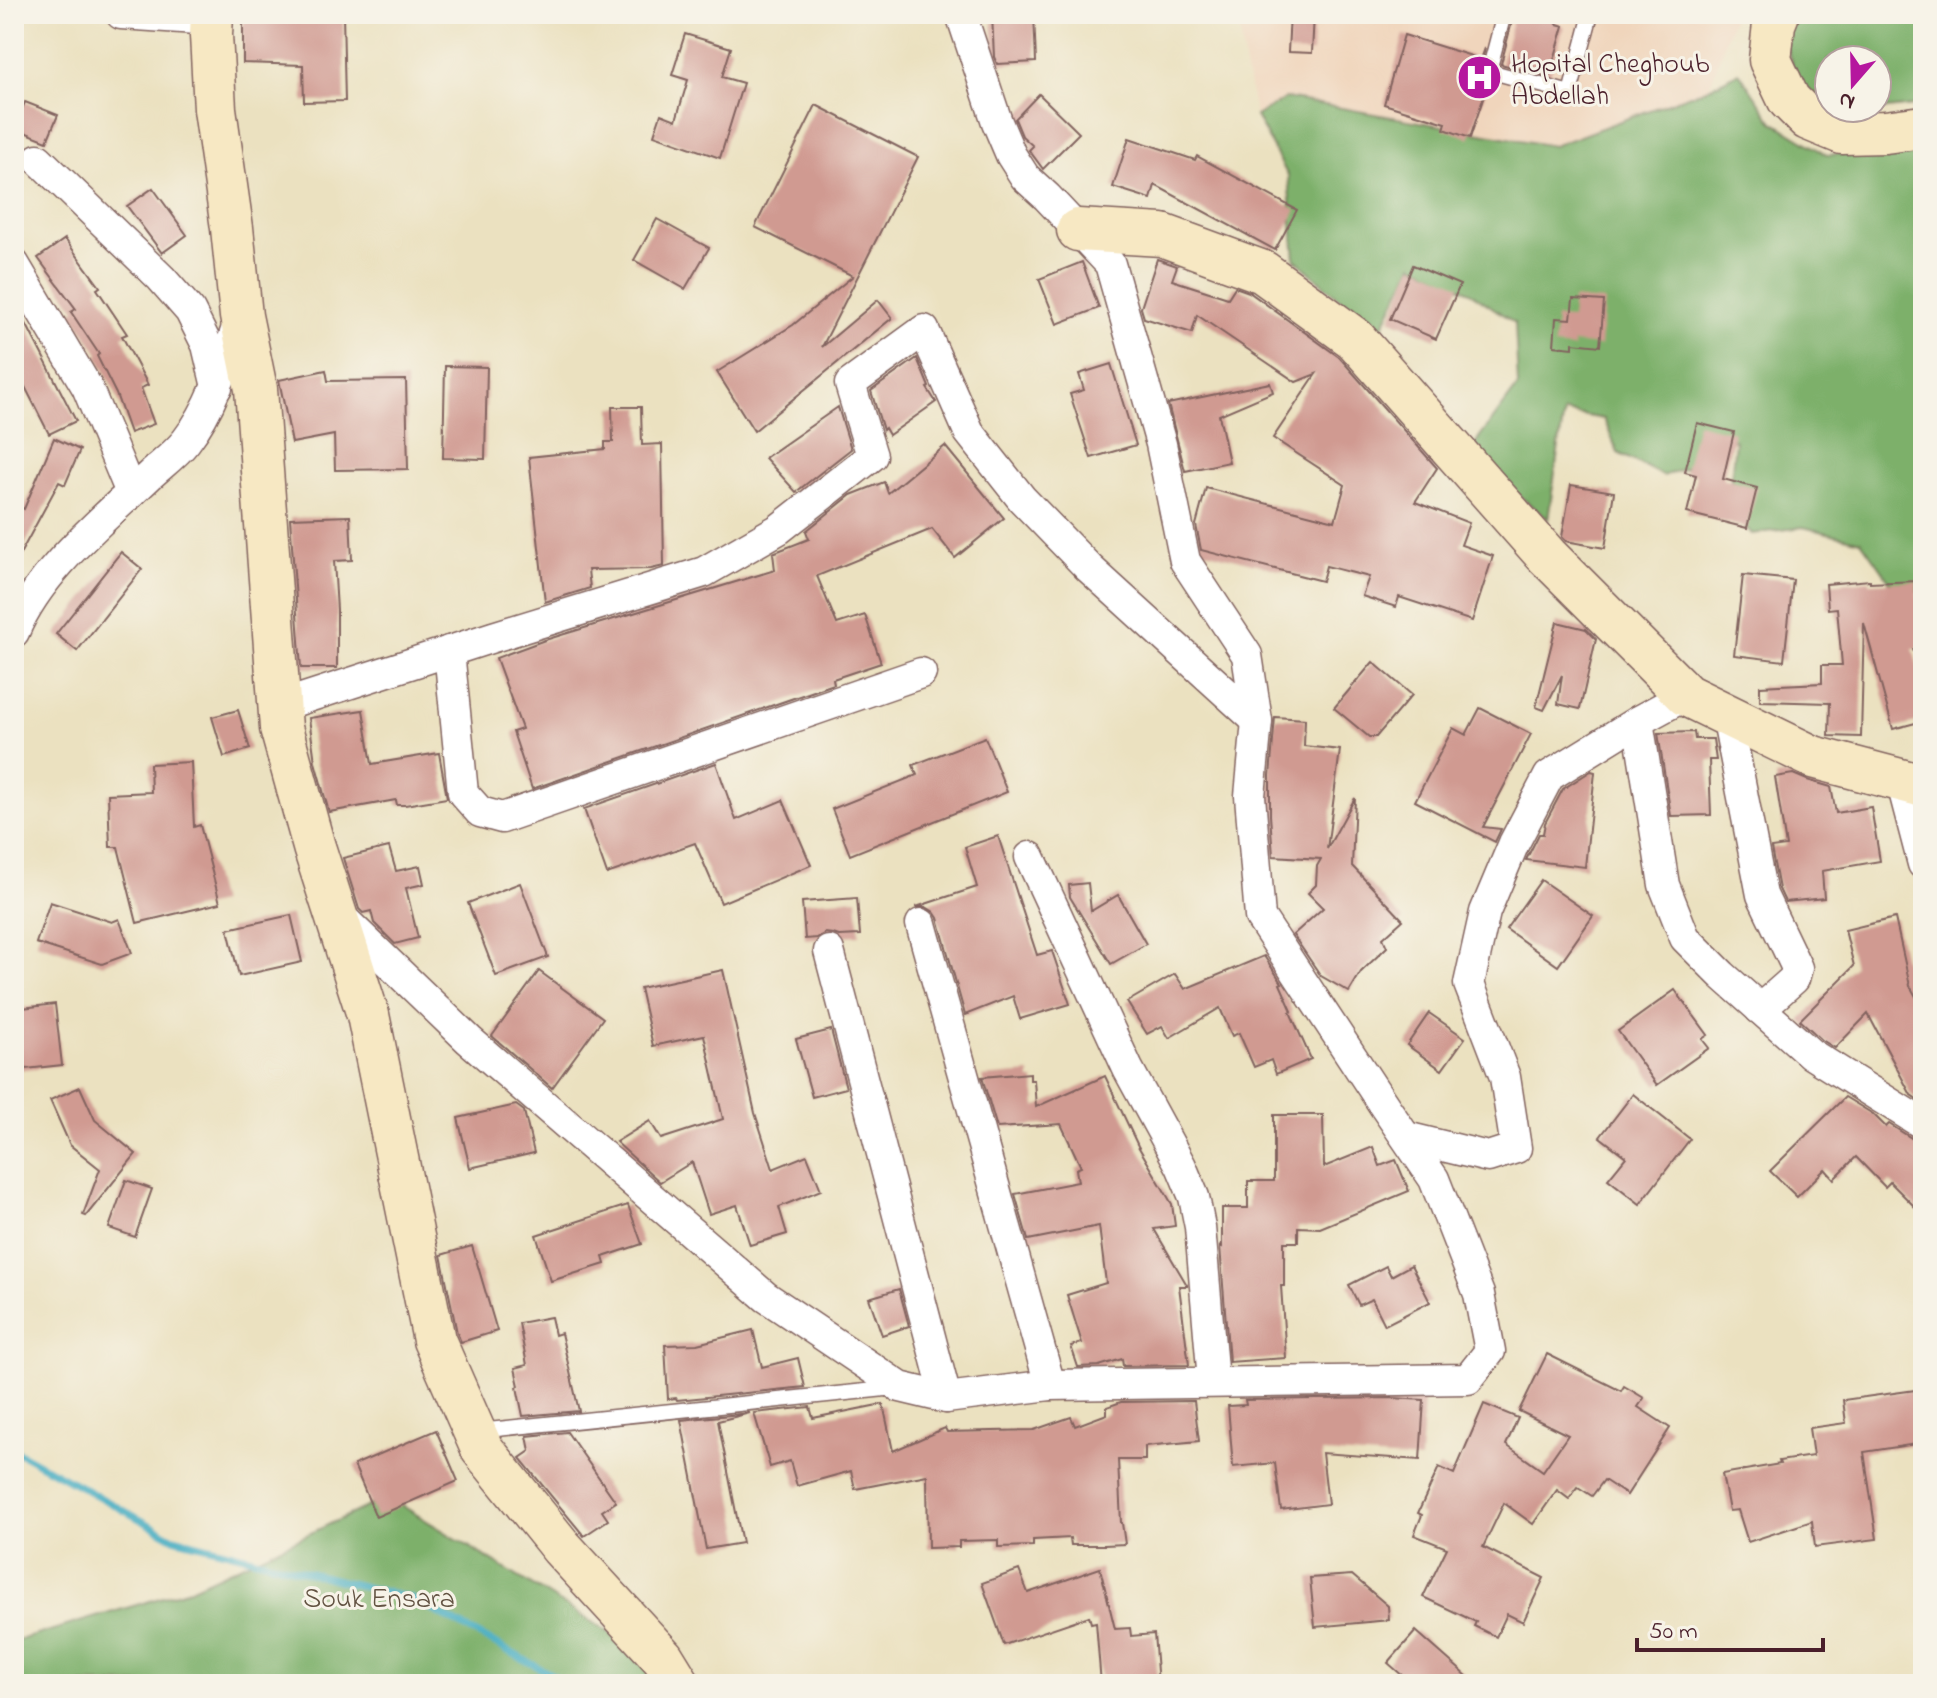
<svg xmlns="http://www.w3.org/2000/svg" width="1937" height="1698" viewBox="0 0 1937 1698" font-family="'Indie Flower',sans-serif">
<rect width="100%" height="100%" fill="#f7f3e8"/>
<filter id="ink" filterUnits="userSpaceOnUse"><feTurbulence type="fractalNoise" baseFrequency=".0125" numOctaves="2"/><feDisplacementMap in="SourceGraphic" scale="16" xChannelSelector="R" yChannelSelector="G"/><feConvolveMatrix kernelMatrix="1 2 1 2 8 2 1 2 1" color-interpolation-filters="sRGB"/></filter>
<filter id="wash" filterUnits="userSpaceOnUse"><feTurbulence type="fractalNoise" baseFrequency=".006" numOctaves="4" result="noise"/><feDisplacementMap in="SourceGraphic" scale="32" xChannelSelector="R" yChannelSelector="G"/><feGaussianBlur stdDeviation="1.8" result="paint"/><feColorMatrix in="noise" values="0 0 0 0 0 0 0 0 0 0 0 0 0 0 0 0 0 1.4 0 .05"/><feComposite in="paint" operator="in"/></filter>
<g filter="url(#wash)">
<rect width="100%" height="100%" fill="#ebe1c0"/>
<!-- built -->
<polygon fill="#f0d5bc" points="1238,14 1734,14 1709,88 1553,146 1286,98 1256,116 1245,67"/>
<!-- forest -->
<g fill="#7db06b" stroke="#64684b" stroke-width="2" fill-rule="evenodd">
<path d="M1776,14H1923V105L1849,113L1804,102ZM1829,60H1877V108H1829Z"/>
<polygon points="1739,72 1773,122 1827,155 1923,147 1923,593 1890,582 1861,541 1803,527 1752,534 1728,508 1735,440 1697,430 1689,467 1663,476 1618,453 1604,419 1564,412 1548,519 1495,476 1475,444 1518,386 1515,323 1470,292 1413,264 1379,334 1295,259 1288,176 1256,116 1286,98 1553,146 1709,88"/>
<polygon points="388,1497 693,1684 14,1684 14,1640 16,1641 190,1589"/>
</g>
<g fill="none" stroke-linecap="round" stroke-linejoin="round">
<!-- stream -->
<polyline stroke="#42acc1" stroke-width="7" points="14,1450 174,1538 412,1599 569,1684"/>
</g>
<g id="blocks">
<!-- building -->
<g fill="#d09a91">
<polygon points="243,14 343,14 345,101 304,102 303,65 243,63"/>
<polygon points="992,14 1034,14 1036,62 997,64 994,57"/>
<polygon points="1290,14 1314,14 1312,53 1288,52"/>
<polygon points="1514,14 1560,14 1557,24 1564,26 1549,77 1501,64"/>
<polygon points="685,34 731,48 722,77 743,83 720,158 654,135 661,114 676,120 688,80 672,75"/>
<polygon points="1404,35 1481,59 1485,48 1479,73 1483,79 1489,81 1470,138 1444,129 1446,123 1384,104"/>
<polygon points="1039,94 1079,133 1043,169 1029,150 1033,146 1022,136 1015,119"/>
<polygon points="25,102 58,115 47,141 14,128"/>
<polygon points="816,105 918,157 822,347 878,300 892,318 754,431 717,372 793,325 853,276 755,227"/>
<polygon points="1129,138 1195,160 1197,156 1297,210 1275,250 1155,185 1151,199 1113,187"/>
<polygon points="153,188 187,235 162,253 127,206"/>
<polygon points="657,219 709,248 685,289 634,260"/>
<polygon points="65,239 100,287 97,289 127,334 122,336 148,385 141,388 154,424 130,433 116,394 97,356 99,354 71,312 76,309 38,258"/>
<polygon points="1157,259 1177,266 1172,280 1228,298 1235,287 1249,292 1339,357 1437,468 1415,502 1469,523 1461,545 1493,556 1472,621 1399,597 1396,607 1362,596 1369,577 1326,566 1322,581 1201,550 1196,525 1206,488 1335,521 1345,485 1273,438 1316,374 1296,382 1197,315 1192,333 1144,318 1141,308"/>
<polygon points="1082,262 1099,308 1057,324 1039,279"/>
<polygon points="1413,265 1460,285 1436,339 1390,319"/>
<polygon points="1573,299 1604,301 1600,346 1573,343 1573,348 1554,346 1556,318 1571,319"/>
<polygon points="14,300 76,421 49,434 14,365"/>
<polygon points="917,358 929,387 927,388 936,402 889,435 885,428 883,430 871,391"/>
<polygon points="1111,364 1136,445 1091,458 1070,394 1084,390 1079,374"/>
<polygon points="445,366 487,367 485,459 443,458"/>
<polygon points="326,370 328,381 406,380 408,469 335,470 334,435 292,443 279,380"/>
<polygon points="1270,383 1273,392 1219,415 1229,462 1185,471 1168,404"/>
<polygon points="612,407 641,407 642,445 662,444 664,566 651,569 588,570 590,588 545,602 529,457 605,449 605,442 613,442"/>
<polygon points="838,407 851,449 796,492 765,458"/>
<polygon points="1697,423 1734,432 1723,479 1757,488 1747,528 1687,513 1696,475 1685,472"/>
<polygon points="54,438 80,450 65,485 59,482 19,556 14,554 14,503 24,509"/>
<polygon points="945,446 1004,518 955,558 932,529 817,576 837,624 865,615 881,663 833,679 834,684 532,789 513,732 522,729 496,658 545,640 775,570 773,553 809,539 806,531 851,495 884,482 888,493"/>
<polygon points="1571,485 1614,492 1605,548 1566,541 1562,537"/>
<polygon points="350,516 352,560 334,561 337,610 337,668 301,668 290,518"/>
<polygon points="121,552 142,569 77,651 56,634"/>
<polygon points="1743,575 1793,580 1784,661 1734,655"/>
<polygon points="1870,580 1870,583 1917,581 1920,649 1913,649 1923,685 1923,721 1893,729 1864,623 1861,737 1829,736 1830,703 1760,701 1760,686 1822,683 1822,665 1842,665 1837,608 1828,609 1826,584"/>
<polygon points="1557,622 1586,629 1596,639 1580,709 1558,704 1562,675 1544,710 1536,707"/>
<polygon points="1373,662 1412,695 1376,737 1369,737 1334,708"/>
<polygon points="1480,708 1531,734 1483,827 1501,829 1495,842 1415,801 1453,728 1466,735"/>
<polygon points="238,710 250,749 224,757 212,717"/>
<polygon points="363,710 372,764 439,753 447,798 405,805 397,805 396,800 329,812 315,762 309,718"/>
<polygon points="1275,717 1305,719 1304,746 1340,750 1327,849 1355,798 1352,866 1403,920 1383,938 1387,947 1361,972 1349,992 1321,976 1293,935 1323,908 1308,893 1316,885 1317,866 1321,859 1273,856 1270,815 1270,776"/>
<polygon points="1694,732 1695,739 1713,739 1716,760 1709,760 1711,815 1671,816 1658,733"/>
<polygon points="985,737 1007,792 850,855 832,809 917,775 913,765"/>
<polygon points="191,762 194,827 200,825 220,903 137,923 118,847 110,847 108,794 151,792 150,764"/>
<polygon points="716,763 736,820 783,800 811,865 721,903 695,843 607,874 584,809"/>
<polygon points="1591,771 1595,772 1585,867 1526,860 1539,834 1543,834 1545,823 1563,789"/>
<polygon points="1793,774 1807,780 1831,787 1836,813 1871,807 1880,861 1822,871 1824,898 1785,902 1779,889 1771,848 1786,846 1775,777"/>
<polygon points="998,836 1037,955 1052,951 1070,1004 1020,1019 1013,996 965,1015 938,918 934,912 926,907 916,907 977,887 965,847"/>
<polygon points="389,847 396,871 420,866 424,884 406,888 418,938 395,944 374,923 371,911 363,913 359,909 343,858"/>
<polygon points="1541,880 1593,916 1558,966 1506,929"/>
<polygon points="520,883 548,957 496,976 468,903"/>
<polygon points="1088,883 1091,911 1118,895 1146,944 1111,964 1070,897 1069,885"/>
<polygon points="857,898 860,935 839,936 833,934 825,933 817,938 805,939 802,902"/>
<polygon points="50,902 112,922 119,919 132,953 102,964 36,943"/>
<polygon points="291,915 302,962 239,976 228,929"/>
<polygon points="1895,918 1910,986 1923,1009 1923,1103 1911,1095 1868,1014 1835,1048 1822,1040 1800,1020 1854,966 1845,930"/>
<polygon points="1264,956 1282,983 1280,984 1292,1011 1290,1012 1311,1059 1276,1074 1271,1060 1254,1067 1239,1033 1232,1036 1220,1008 1169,1038 1162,1026 1147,1034 1127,1002 1175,974 1185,989"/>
<polygon points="723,970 755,1113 773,1169 807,1155 821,1190 779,1207 787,1234 750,1245 737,1205 709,1214 692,1162 660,1182 616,1142 650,1121 661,1139 723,1119 704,1035 653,1046 640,988"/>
<polygon points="539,971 603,1018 552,1088 492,1036"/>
<polygon points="1675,990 1708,1035 1702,1039 1709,1048 1657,1085 1618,1031"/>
<polygon points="55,1004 62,1065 17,1070 14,1042 14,1009"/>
<polygon points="1429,1013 1465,1038 1442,1070 1407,1045"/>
<polygon points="831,1030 846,1088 812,1097 796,1039"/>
<polygon points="1030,1073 1030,1080 1034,1080 1036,1107 1105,1076 1138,1146 1172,1204 1175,1226 1154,1229 1187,1285 1187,1286 1179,1286 1189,1365 1123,1366 1122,1359 1099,1366 1078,1367 1071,1346 1082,1343 1067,1295 1106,1283 1099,1226 1028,1240 1015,1194 1078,1182 1076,1169 1081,1167 1061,1124 997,1128 982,1077"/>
<polygon points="80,1087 95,1120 136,1154 86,1216 83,1215 100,1169 70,1145 50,1100"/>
<polygon points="1633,1094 1690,1139 1640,1204 1608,1179 1626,1157 1600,1137"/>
<polygon points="1845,1097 1873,1114 1886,1127 1889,1124 1913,1139 1923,1142 1923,1215 1890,1182 1885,1187 1856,1157 1834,1179 1825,1169 1797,1197 1770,1171"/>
<polygon points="516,1105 524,1111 534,1153 470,1168 458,1118"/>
<polygon points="1274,1115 1323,1115 1324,1167 1373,1147 1380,1166 1396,1160 1409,1191 1320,1228 1298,1227 1298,1242 1284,1242 1284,1286 1281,1286 1286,1358 1229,1362 1220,1246 1222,1247 1222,1208 1248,1208 1248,1181 1274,1181"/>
<polygon points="126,1180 152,1189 135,1237 109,1228"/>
<polygon points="628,1205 642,1244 603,1257 605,1264 551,1281 536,1235"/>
<polygon points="472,1246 497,1331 461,1342 457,1333 441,1255"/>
<polygon points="1411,1265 1430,1302 1385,1325 1372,1299 1359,1305 1349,1285 1386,1266 1391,1276"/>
<polygon points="899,1289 909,1326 882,1335 869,1298"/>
<polygon points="551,1317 555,1335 561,1333 579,1411 523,1416 517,1387 519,1386 515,1368 527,1365 519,1323"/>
<polygon points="753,1330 762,1367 798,1358 805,1387 677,1400 676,1398 668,1399 665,1345 697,1344"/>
<polygon points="1547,1354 1621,1391 1624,1386 1644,1398 1638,1407 1670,1428 1627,1495 1604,1480 1592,1496 1578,1487 1569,1499 1557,1490 1533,1524 1504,1503 1483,1547 1544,1578 1523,1622 1507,1614 1496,1637 1474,1626 1476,1622 1423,1597 1447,1548 1414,1535 1422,1515 1418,1513 1439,1467 1454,1474 1484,1404 1518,1418 1506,1445 1543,1471 1568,1435 1519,1411"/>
<polygon points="1923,1389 1923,1443 1864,1452 1877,1539 1815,1547 1812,1521 1748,1542 1738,1510 1729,1511 1722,1474 1780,1464 1779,1461 1813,1456 1809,1428 1846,1423 1843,1400"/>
<polygon points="1392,1398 1424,1400 1420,1460 1322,1453 1328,1504 1281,1510 1275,1463 1233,1467 1228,1406 1246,1405 1245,1400"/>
<polygon points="1194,1401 1199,1441 1145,1446 1145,1460 1118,1460 1121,1523 1122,1523 1125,1544 1104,1545 1071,1545 1070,1538 1033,1540 1033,1546 998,1547 998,1540 959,1541 959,1547 928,1548 927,1475 855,1489 851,1471 797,1486 790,1461 770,1467 754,1413 810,1407 813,1418 883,1404 893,1451 945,1428 947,1432 1034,1430 1071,1417 1075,1426 1107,1414 1107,1407 1121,1402"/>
<polygon points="750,1413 718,1421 742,1543 706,1549 681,1420"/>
<polygon points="436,1430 458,1481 376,1517 354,1465"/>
<polygon points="567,1432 616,1502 602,1511 608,1520 584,1536 520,1458 530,1451 527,1436"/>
<polygon points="1100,1568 1115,1629 1130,1628 1131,1636 1154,1634 1158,1684 1101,1684 1096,1622 1091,1623 1089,1616 1004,1645 982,1583 1019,1570 1028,1593"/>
<polygon points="1352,1575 1388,1606 1389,1620 1315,1627 1310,1578"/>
<polygon points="1416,1631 1476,1684 1412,1684 1388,1663"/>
</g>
</g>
</g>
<g filter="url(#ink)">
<use href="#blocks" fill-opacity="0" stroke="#82635f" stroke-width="2"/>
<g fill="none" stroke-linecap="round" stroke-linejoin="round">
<defs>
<g id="lane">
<polyline points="1504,14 1489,71 1570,93 1591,14"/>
<polyline points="478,1431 895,1388"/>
</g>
<g id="street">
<polyline points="121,14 212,20"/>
<polyline points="38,159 161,278 190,311 207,345 217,387"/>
<polyline points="14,264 87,387 131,493"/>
<path d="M14,632C40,570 102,521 150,475C162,464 176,454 186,441C214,405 226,361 240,318"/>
<polyline points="449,651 463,793 480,812 502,818 921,673"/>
<polyline points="280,706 493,637 704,572 779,529 872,456 850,384 924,330 969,432 1022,499 1089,568 1257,721"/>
<polyline points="1727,715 1762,895 1797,968 1794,979 1760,1009"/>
<polyline points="1638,721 1664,885 1685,938 1722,975 1811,1054 1923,1124"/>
<polyline points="1901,780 1923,864"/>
<polyline points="1030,857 1128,1069 1181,1166 1194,1197 1200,1227 1213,1381"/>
<polyline points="336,912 469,1040 766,1297 900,1387 946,1398 1050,1385 1468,1379 1490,1351 1479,1294 1434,1179 1385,1107 1260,917 1250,796 1257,721 1247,655 1185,561 1161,444 1110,264 1047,197 1025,177 1011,155 997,122 961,14"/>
<polyline points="921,924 1050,1385"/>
<polyline points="829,951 946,1398"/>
<polyline points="1406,1137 1488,1157 1516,1148 1505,1077 1469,984 1485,912 1514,843 1549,776 1638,721 1686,695"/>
</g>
<g id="secondary">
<polyline points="212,14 211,35 215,109 232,228 241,316 256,389 281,728 314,847 368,1015 434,1340 482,1449 561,1547 663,1658 679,1684"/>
<polyline points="1778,14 1774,24 1770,60 1789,100 1808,119 1842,133 1885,132 1923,127"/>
<polyline points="1078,230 1162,235 1263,272 1355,339 1547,556 1686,695 1813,757 1923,786"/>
</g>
</defs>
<!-- lane casing -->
<use href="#lane" stroke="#82635f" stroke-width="17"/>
<!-- street casing -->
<use href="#street" stroke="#82635f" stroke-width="33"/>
<!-- secondary casing -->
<use href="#secondary" stroke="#82635f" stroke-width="45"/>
<!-- lane -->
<use href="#lane" stroke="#fff" stroke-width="14"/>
<!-- street -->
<use href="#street" stroke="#fff" stroke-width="30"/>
<!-- secondary -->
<use href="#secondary" stroke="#f7e8c3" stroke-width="42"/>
</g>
</g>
<!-- icons -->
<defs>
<symbol id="hospital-disc" viewBox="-11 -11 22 22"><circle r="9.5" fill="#b5179e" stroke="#f7f3e8"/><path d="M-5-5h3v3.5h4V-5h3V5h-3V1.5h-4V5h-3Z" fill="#fff"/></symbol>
</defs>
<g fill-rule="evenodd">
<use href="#hospital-disc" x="1454" y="52" width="51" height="51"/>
</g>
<g text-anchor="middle" stroke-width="6" stroke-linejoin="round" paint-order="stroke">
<!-- poi labels -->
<g font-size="28" fill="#4a1f2b" stroke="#f7f3e8" text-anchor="start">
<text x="1511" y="72">Hopital Cheghoub<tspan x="1511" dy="32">Abdellah</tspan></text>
</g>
<!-- park labels -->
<g font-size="28" fill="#635343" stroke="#f7f3e8">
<text x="379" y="1607">Souk Ensara</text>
</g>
</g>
<!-- margin -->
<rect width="1937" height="1698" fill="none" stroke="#f7f3e8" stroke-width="48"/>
<!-- north arrow -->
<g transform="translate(1853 84) rotate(200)"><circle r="38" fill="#f7f3e8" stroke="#b29e9c" stroke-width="2"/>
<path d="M0-6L14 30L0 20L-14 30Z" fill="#b5179e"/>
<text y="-12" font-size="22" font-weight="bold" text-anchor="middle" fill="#4a1f2b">N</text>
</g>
<!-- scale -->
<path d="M1637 1638v12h186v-12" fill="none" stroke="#4a1f2b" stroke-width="4"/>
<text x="1649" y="1638" font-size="24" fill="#4a1f2b" stroke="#f7f3e8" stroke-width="6" paint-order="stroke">50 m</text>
</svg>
